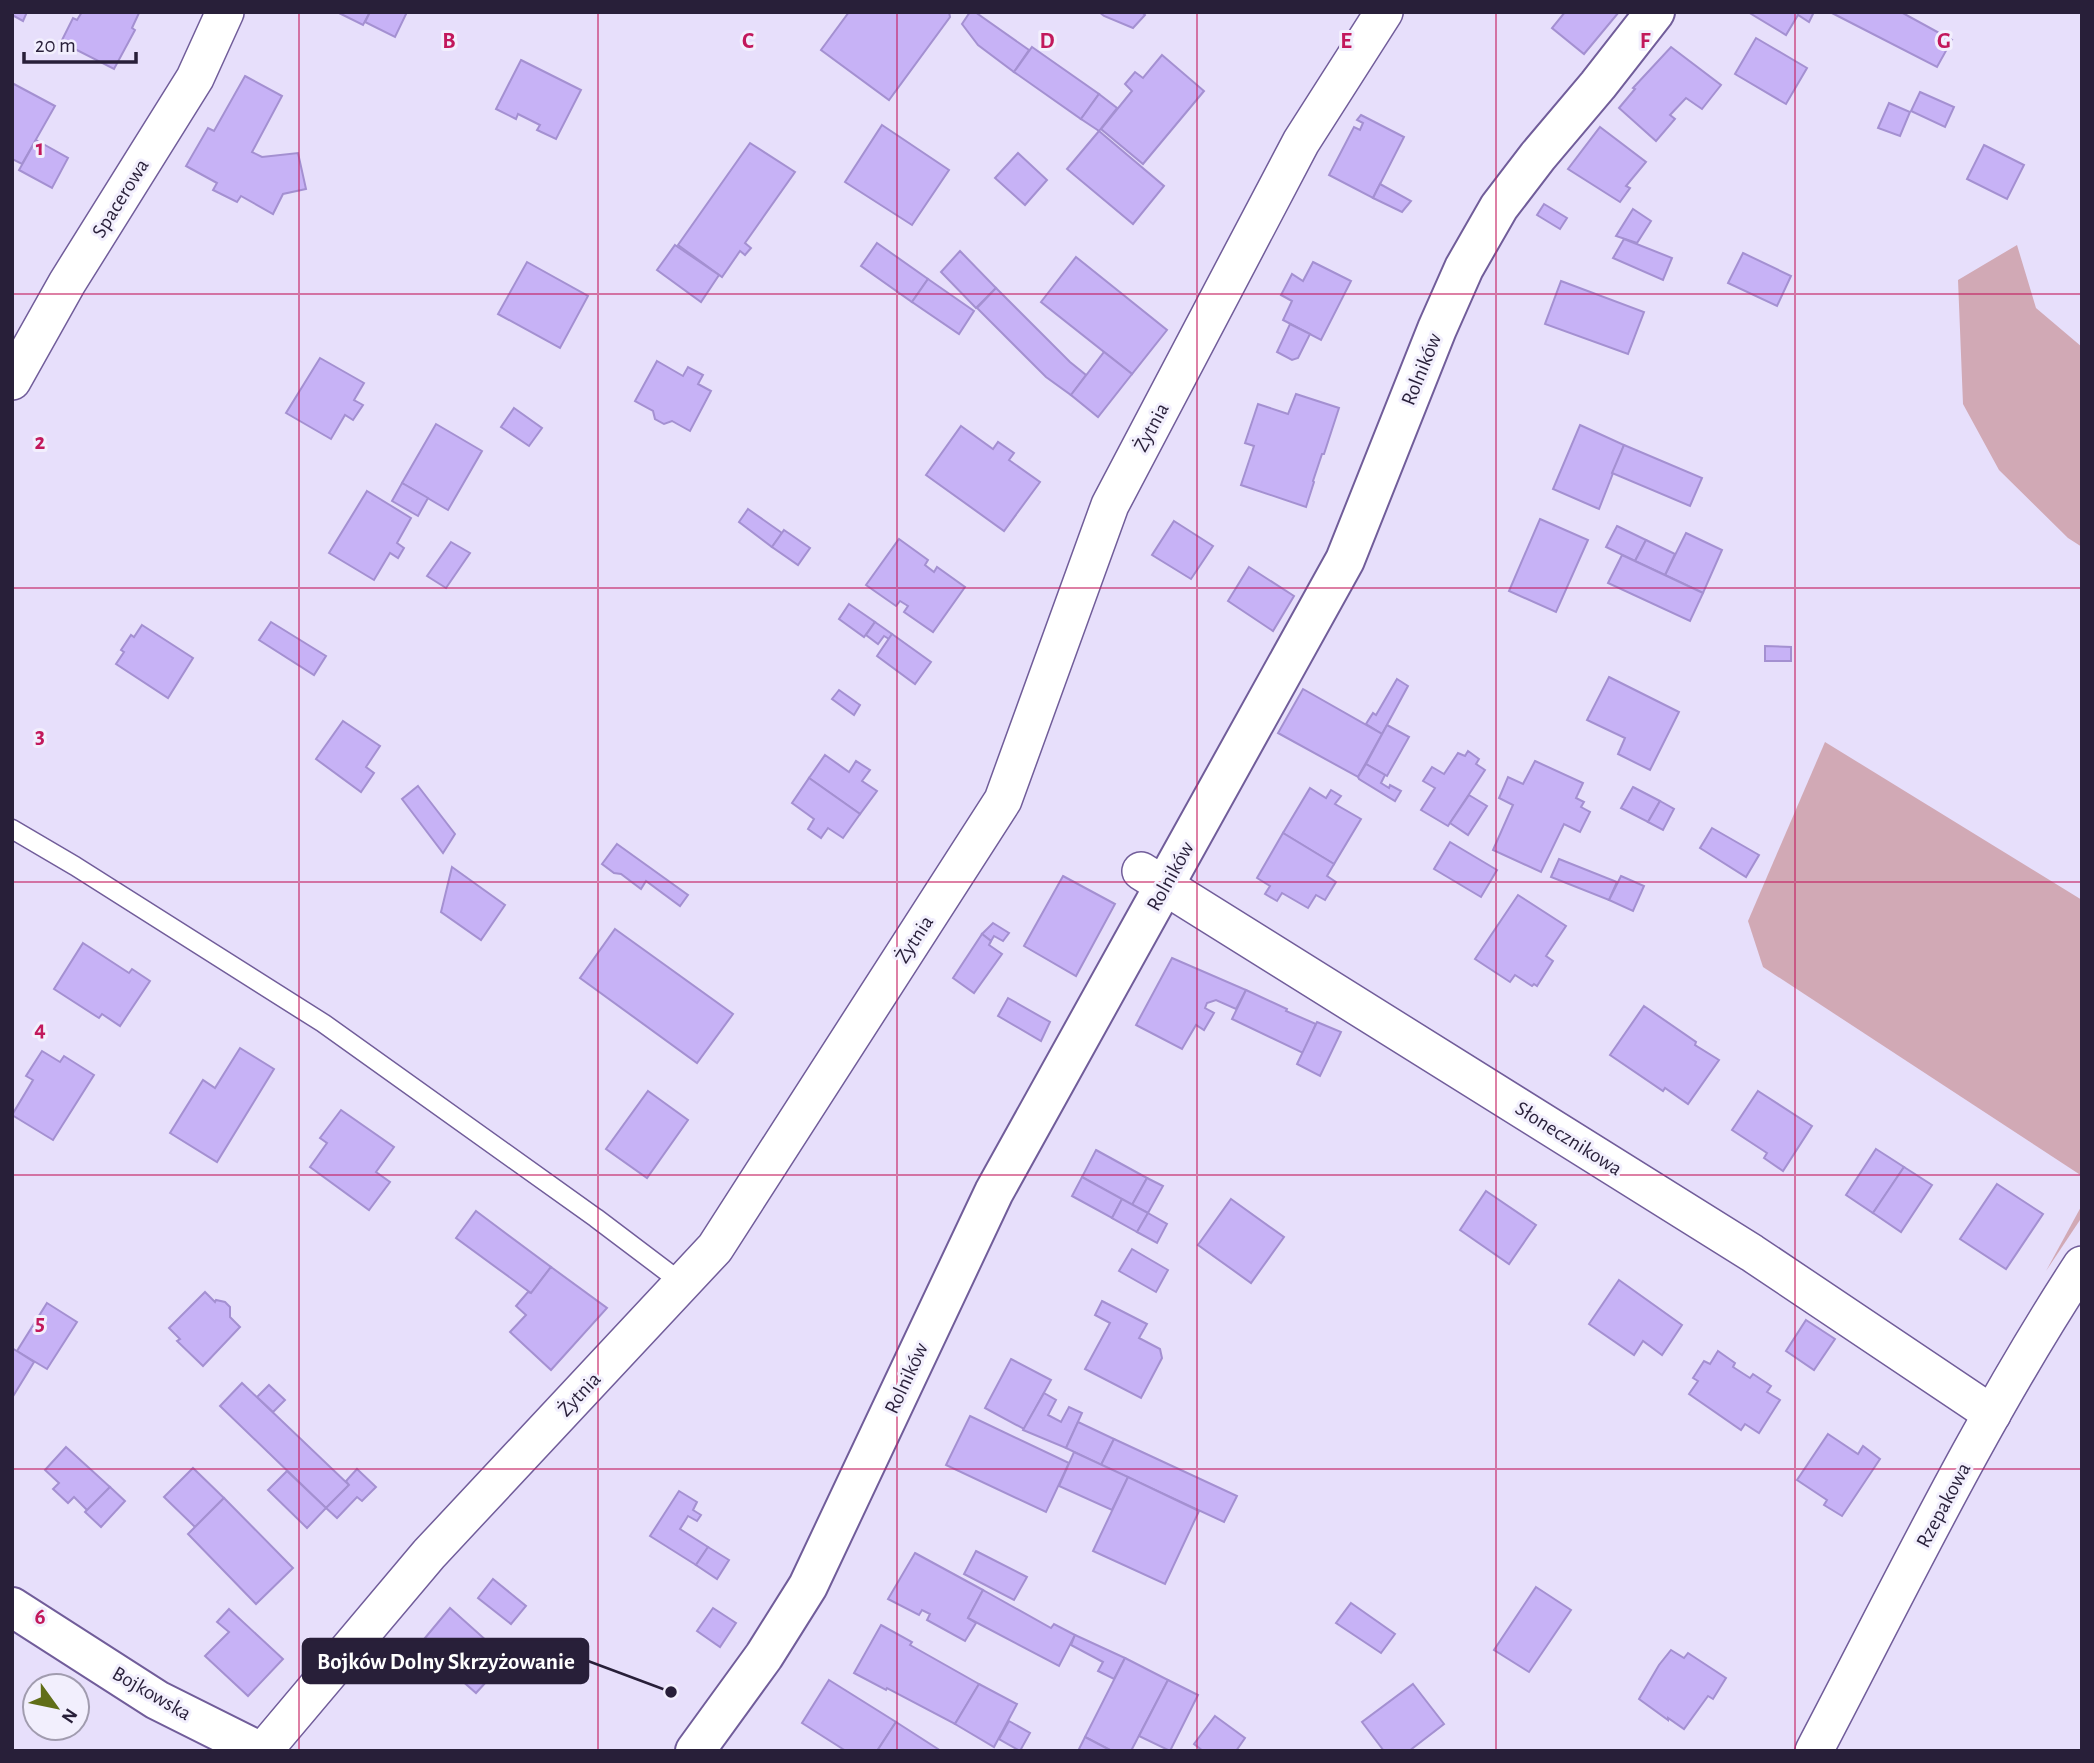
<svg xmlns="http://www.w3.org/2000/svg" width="2094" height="1763" viewBox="0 0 2094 1763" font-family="'Alegreya Sans',sans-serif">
<rect width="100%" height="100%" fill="#e7dffb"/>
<!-- green -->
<g fill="#d1a9b5">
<polygon points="2017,245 2036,308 2082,347 2082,547 2068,538 1999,470 1963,404 1958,280"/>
<polygon points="1825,742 2082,900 2082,1176 1763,967 1748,921"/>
<polygon points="2082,1205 2082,1217 2046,1271"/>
</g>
<!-- building -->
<g fill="#c7b2f6" stroke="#a490d1" stroke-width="2">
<polygon points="12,12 27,12 23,21 12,15"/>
<polygon points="82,12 139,13 132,28 135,30 114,69 61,42 73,18 77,20"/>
<polygon points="337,12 370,12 363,25"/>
<polygon points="370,12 407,12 395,37 365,22"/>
<polygon points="849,12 949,12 950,17 889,100 821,50"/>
<polygon points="970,12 975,12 1029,50 1014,72 978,45 962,24"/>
<polygon points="1099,12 1142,12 1145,15 1133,28 1104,16"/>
<polygon points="1565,12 1619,12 1584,54 1552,28"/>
<polygon points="1748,12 1814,12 1809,22 1798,15 1786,35"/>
<polygon points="1830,12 1901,12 1952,40 1937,67"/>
<polygon points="1756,38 1807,68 1786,104 1735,74"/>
<polygon points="1032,47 1099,94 1081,119 1014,72"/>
<polygon points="1671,47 1721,85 1702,109 1686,98 1670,115 1675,119 1656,141 1619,108 1635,89 1633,88"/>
<polygon points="1162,55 1204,91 1143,164 1101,129 1132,91 1125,84 1135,72 1143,78"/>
<polygon points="521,60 581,90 556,139 537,130 540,125 518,114 516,119 496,109"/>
<polygon points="245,76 282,96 252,152 262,157 298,153 306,189 283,194 273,214 241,196 237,202 213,190 217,183 186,166 208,128 214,131"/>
<polygon points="12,83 55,106 22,164 12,159"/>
<polygon points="1920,92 1954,107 1945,127 1911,111"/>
<polygon points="1099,94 1117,108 1099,131 1081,119"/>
<polygon points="1889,103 1910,112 1900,136 1878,128"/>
<polygon points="1361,115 1404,137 1373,198 1329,175 1354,127 1360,130 1363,123 1357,120"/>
<polygon points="882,125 949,170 912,225 845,182"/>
<polygon points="1600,127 1646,162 1626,186 1630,188 1620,202 1568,169"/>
<polygon points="1099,131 1164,186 1133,224 1067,169"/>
<polygon points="36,140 68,158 52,188 19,170"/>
<polygon points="750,143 795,172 745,243 751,248 745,255 740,251 722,277 678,245"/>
<polygon points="1984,145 2024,165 2007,199 1967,179"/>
<polygon points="1018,153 1047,180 1025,205 995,178"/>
<polygon points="1380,184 1411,201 1402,212 1373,198"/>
<polygon points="1544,204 1567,218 1560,229 1537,215"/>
<polygon points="1633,209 1651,221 1637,243 1616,236"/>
<polygon points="1624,239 1672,258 1663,280 1613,258"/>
<polygon points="877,243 928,279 912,302 861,266"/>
<polygon points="675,245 719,275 701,302 657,270"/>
<polygon points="960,251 996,288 976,308 941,272"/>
<polygon points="1743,253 1791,276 1777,306 1728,283"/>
<polygon points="1076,257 1167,330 1132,374 1041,302"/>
<polygon points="527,262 588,296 560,348 498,314"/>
<polygon points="1313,262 1351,281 1321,340 1283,320 1292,301 1281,295 1292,274 1303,281"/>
<polygon points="928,279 974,311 959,334 912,302"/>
<polygon points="1561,281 1644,312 1628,354 1545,324"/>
<polygon points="996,288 1070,362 1086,375 1071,395 1046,377 977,308"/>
<polygon points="1290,324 1310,334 1298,358 1292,360 1277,352"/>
<polygon points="1104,352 1132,374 1098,417 1071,395"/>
<polygon points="320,358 364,383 354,400 363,405 353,420 345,415 331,439 286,413"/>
<polygon points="657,361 683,376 688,367 703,375 698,384 711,391 690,431 672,421 664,424 655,419 653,411 635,401"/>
<polygon points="1296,394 1339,408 1324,454 1322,454 1313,481 1314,482 1306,507 1241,485 1254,446 1245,443 1258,404 1288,414"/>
<polygon points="514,408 542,428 529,446 501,427"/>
<polygon points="436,424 482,451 448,510 402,483"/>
<polygon points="1580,425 1624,445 1599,509 1553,489"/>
<polygon points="961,426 993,449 998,442 1014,453 1009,460 1040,482 1004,531 926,475"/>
<polygon points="1624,445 1702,478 1690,506 1612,473"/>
<polygon points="402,483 428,498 418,516 392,501"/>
<polygon points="367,491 411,518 397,543 404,548 398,558 390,553 374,580 329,553"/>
<polygon points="748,509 782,533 772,547 739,522"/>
<polygon points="1540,519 1588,540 1556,612 1509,591"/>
<polygon points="1174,521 1213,546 1191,579 1152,555"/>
<polygon points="1617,526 1646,540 1635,561 1606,547"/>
<polygon points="784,530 810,548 798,565 772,547"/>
<polygon points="1686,533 1722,550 1703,593 1665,575"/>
<polygon points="899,539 928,560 925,565 934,572 937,567 965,587 933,632 904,612 908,606 900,601 896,606 866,585"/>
<polygon points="1646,540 1675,554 1665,575 1635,561"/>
<polygon points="451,542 470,553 446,588 427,576"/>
<polygon points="1622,555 1703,593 1690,621 1608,583"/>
<polygon points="1249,567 1294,596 1273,631 1228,601"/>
<polygon points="849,604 875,622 864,637 839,619"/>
<polygon points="271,622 326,656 314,675 259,640"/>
<polygon points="875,622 892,634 889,639 884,636 878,644 866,635"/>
<polygon points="142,625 193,658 168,698 116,664 124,652 121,650 131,635 134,637"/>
<polygon points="892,634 931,662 915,684 877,656"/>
<polygon points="1765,646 1791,647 1791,661 1765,661"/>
<polygon points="1609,677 1679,712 1650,770 1618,754 1625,738 1587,720"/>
<polygon points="1397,679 1408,686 1382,734 1366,724 1373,713 1376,715"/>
<polygon points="1303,689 1382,734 1358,777 1278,733"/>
<polygon points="839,690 860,705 854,715 832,699"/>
<polygon points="343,721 380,746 366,767 374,773 361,792 316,759"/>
<polygon points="1387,725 1409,737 1387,776 1366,764"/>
<polygon points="1468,751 1479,759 1476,764 1485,770 1448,826 1421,810 1435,788 1423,781 1432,767 1444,774 1458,753 1465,756"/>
<polygon points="825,755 849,772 856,761 870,770 862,781 877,791 860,814 809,778"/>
<polygon points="1535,761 1583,783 1576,798 1584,802 1581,807 1590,812 1580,832 1564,824 1541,872 1493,850 1513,805 1499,798 1508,777 1523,784"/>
<polygon points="1366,764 1385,775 1381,783 1389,788 1390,785 1401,791 1395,801 1359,779 1358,777"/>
<polygon points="809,778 860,814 843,838 828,828 821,838 808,829 814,819 792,803"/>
<polygon points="418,786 455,834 443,853 402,799"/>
<polygon points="1633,787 1660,801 1648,822 1621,808"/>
<polygon points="1310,788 1326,798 1331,790 1341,796 1335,804 1361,819 1334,864 1283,833"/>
<polygon points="1469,795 1487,806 1468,835 1450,823"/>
<polygon points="1660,801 1674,809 1663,830 1648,822"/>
<polygon points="1712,828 1759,855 1746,877 1700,848"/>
<polygon points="1283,833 1334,864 1327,876 1336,882 1325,900 1316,895 1308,908 1282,893 1277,901 1265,894 1270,886 1257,878"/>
<polygon points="1450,842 1497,870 1481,897 1434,869"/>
<polygon points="617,844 688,895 680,906 646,881 641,889 621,874 614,873 602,864"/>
<polygon points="1559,859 1617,882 1609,900 1551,877"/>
<polygon points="452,867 505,905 481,940 441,912"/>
<polygon points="1063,876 1115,904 1076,976 1024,946"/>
<polygon points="1621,876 1644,886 1633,911 1609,900"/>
<polygon points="1518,895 1566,926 1546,956 1553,961 1537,986 1534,984 1532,986 1515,975 1510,982 1475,959"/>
<polygon points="993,923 1009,933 1003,941 994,936 991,941 982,934"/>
<polygon points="615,929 733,1014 697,1063 580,978"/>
<polygon points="982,934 991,941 989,945 1002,954 974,993 953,978"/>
<polygon points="83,943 129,973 132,969 150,981 120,1026 102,1014 99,1018 54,989"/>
<polygon points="1172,958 1246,990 1236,1009 1216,1000 1207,1003 1205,1008 1214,1013 1204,1030 1196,1025 1182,1049 1136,1025"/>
<polygon points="1246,990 1287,1009 1286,1011 1316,1024 1303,1053 1232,1019"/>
<polygon points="1008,998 1050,1022 1041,1041 998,1016"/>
<polygon points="1644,1006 1696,1042 1695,1045 1719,1060 1688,1104 1665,1088 1663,1091 1610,1055"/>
<polygon points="1317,1022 1341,1032 1320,1076 1297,1064"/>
<polygon points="240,1048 274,1069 217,1162 170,1133 203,1080 215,1088"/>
<polygon points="42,1051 60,1062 64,1056 94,1075 53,1140 12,1115 33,1080 26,1076"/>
<polygon points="648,1091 688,1120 647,1178 606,1149"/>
<polygon points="1758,1091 1812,1126 1783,1171 1764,1158 1767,1153 1732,1130"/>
<polygon points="341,1110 394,1147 376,1172 390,1182 369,1210 310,1167 327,1143 320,1138"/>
<polygon points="1876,1149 1904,1167 1873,1213 1846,1195"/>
<polygon points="1096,1150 1147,1178 1132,1205 1082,1177"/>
<polygon points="1904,1167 1932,1185 1901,1232 1873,1213"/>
<polygon points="1082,1177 1122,1199 1112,1218 1072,1196"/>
<polygon points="1147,1178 1163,1186 1148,1213 1132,1205"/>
<polygon points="1997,1184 2043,1214 2006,1269 1960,1239"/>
<polygon points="1486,1191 1536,1225 1509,1264 1460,1230"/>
<polygon points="1122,1199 1148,1213 1137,1232 1112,1218"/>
<polygon points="1231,1199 1284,1237 1251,1283 1198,1245"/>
<polygon points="476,1211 551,1267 531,1293 456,1238"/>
<polygon points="1148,1213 1167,1224 1157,1243 1137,1232"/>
<polygon points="1132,1249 1168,1270 1156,1292 1119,1271"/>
<polygon points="551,1267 607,1308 551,1370 510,1332 526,1315 516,1306 528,1292 531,1293"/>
<polygon points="1619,1280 1682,1325 1662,1355 1643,1341 1634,1355 1589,1324"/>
<polygon points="205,1292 215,1302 216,1300 225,1302 230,1307 230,1317 240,1327 203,1366 177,1341 180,1339 169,1328"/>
<polygon points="1102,1301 1147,1324 1139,1338 1160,1349 1162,1358 1141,1398 1085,1369 1110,1323 1095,1315"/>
<polygon points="47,1303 77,1322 47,1369 17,1351"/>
<polygon points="1806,1320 1835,1339 1814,1370 1786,1351"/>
<polygon points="12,1348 34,1362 12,1398"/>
<polygon points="1718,1351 1735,1363 1733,1367 1750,1378 1753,1374 1771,1386 1767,1392 1780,1400 1759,1433 1745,1424 1741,1430 1689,1394 1698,1381 1693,1378 1704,1361 1710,1364"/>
<polygon points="1011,1359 1051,1380 1024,1429 985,1408"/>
<polygon points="242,1383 349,1485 326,1508 220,1406"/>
<polygon points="269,1385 285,1400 273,1412 257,1397"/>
<polygon points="1044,1393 1056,1400 1048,1415 1061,1422 1069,1407 1082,1413 1066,1448 1023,1430"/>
<polygon points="970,1416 1069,1463 1046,1512 946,1465"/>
<polygon points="1078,1422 1114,1439 1101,1465 1066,1448"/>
<polygon points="1828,1434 1858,1454 1863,1446 1880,1459 1842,1516 1824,1505 1827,1500 1797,1480"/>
<polygon points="1114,1439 1237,1496 1224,1522 1101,1465"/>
<polygon points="66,1447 110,1487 88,1511 74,1497 68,1503 53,1489 59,1483 45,1470"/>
<polygon points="1074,1452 1128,1477 1112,1510 1059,1486"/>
<polygon points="193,1468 224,1498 195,1527 164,1497"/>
<polygon points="357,1469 376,1487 362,1501 357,1497 337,1518 326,1508 349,1485 346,1481"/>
<polygon points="287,1471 326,1508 307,1528 268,1490"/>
<polygon points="1128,1477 1199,1511 1165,1584 1093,1551"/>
<polygon points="110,1487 125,1501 101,1527 85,1512"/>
<polygon points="679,1491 697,1502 693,1510 701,1515 697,1521 688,1516 680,1529 708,1547 696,1565 650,1536"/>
<polygon points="224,1498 293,1568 256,1604 188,1534"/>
<polygon points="708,1547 729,1560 717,1579 696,1565"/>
<polygon points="976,1551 1027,1577 1014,1600 964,1574"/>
<polygon points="915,1553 983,1590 968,1618 976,1623 965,1641 927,1620 930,1614 922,1610 919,1615 888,1599"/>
<polygon points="493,1579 526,1606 511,1624 478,1598"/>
<polygon points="1536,1587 1571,1610 1529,1672 1494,1650"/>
<polygon points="983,1590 1051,1628 1054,1624 1075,1635 1059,1666 968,1618"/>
<polygon points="1351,1603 1395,1634 1381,1653 1336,1623"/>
<polygon points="450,1608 507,1659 476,1693 420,1644"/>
<polygon points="713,1608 736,1623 720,1647 697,1631"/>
<polygon points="229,1609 283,1659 248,1696 205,1656 229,1632 217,1622"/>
<polygon points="881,1625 912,1642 910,1645 979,1684 955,1724 887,1688 886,1690 854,1673"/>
<polygon points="1075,1635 1125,1658 1114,1679 1098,1671 1103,1662 1071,1645"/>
<polygon points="1671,1650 1684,1658 1688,1653 1726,1678 1713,1699 1708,1696 1684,1729 1668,1718 1668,1720 1639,1699 1659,1665"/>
<polygon points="1125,1658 1168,1680 1131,1751 1112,1751 1085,1737"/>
<polygon points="829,1680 896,1722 877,1751 846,1751 802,1723"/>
<polygon points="1168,1680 1198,1695 1170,1751 1139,1736"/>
<polygon points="979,1684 1017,1704 994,1747 955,1724"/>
<polygon points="1413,1684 1444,1724 1409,1751 1384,1751 1362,1722"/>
<polygon points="1215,1716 1245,1738 1236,1751 1203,1751 1194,1744"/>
<polygon points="1009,1721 1030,1733 1020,1751 999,1739"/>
<polygon points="896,1722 941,1751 877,1751"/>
<polygon points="1085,1737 1110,1750 1110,1751 1078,1751"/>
</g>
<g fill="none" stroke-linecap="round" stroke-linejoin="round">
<defs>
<polyline id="service" points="12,829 75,866 323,1023 596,1218 682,1283"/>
<g id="minor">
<polyline points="12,381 67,283 195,78 225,12"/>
<polyline points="1141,871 1752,1253 1992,1414"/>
<polyline points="263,1751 429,1554 715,1248 1003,800 1110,505 1301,142 1384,12"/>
<path d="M1814,1751C1900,1587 1981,1419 2082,1265"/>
</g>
<g id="tertiary">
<polyline points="12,1607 157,1700 259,1751"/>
<polyline points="695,1751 764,1656 808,1586 994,1192 1345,560 1437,329 1464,268 1499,207 1538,156 1598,85 1655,12"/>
</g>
</defs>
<!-- service casing -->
<use href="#service" stroke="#715d9a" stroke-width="21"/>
<!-- minor casing -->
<use href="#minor" stroke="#715d9a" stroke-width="40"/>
<!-- tertiary casing -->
<use href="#tertiary" stroke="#715d9a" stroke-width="42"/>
<!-- service -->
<use href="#service" stroke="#fff" stroke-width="18"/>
<!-- minor -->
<use href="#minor" stroke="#fff" stroke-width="37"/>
<!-- tertiary -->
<use href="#tertiary" stroke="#fff" stroke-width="38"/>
</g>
<!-- grid -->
<path fill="none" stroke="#c2185b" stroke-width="2" stroke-opacity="0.55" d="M299,12V1751M598,12V1751M897,12V1751M1197,12V1751M1496,12V1751M1795,12V1751M12,294H2082M12,588H2082M12,882H2082M12,1175H2082M12,1469H2082"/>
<g text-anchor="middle" stroke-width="6" stroke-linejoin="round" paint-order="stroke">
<!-- street labels -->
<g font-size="21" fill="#281f39" stroke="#f2effd">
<text transform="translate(120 198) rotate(-58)" y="7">Spacerowa</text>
<text transform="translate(1421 369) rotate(-68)" y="7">Rolników</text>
<text transform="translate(1151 427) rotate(-62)" y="7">Żytnia</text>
<text transform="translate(1170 876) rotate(-61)" y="7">Rolników</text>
<text transform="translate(914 939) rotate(-57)" y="7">Żytnia</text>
<text transform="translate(1569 1138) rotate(32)" y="7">Słonecznikowa</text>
<text transform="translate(906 1378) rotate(-65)" y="7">Rolników</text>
<text transform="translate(579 1394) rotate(-47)" y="7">Żytnia</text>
<text transform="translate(1943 1505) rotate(-62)" y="7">Rzepakowa</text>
<text transform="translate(152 1693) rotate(30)" y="7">Bojkowska</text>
</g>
</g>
<g font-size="23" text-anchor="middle" font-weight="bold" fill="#c2185b" stroke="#f2effd" stroke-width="6" stroke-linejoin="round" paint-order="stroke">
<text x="449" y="48">B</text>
<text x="748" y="48">C</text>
<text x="1047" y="48">D</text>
<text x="1346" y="48">E</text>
<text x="1645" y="48">F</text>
<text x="1944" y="48">G</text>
<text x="40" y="155">1</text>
<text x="40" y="449">2</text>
<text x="40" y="743">3</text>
<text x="40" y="1036">4</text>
<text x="40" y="1330">5</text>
<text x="40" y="1624">6</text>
</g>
<!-- callouts -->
<path fill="none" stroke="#281f39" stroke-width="2.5" d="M671 1692L588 1661"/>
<circle fill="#281f39" stroke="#f2effd" stroke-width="2.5" cx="671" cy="1692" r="7"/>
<rect fill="#281f39" stroke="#281f39" stroke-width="2.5" x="303" y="1639" width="285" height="44" rx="7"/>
<g font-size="23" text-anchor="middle" font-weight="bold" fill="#fff">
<text x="446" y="1669">Bojków Dolny Skrzyżowanie</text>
</g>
<!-- border -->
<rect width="2094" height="1763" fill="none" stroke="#281f39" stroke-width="28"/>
<!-- north arrow -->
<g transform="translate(56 1707) rotate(123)"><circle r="33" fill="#f2effd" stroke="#a19caf" stroke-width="2"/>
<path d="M0-5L12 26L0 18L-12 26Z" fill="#616e18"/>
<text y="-10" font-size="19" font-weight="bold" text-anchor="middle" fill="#281f39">N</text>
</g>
<!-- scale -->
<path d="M24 52v10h112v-10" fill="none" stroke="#281f39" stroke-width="3.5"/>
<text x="35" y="52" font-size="21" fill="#281f39" stroke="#f2effd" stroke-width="5" paint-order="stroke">20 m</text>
</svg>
